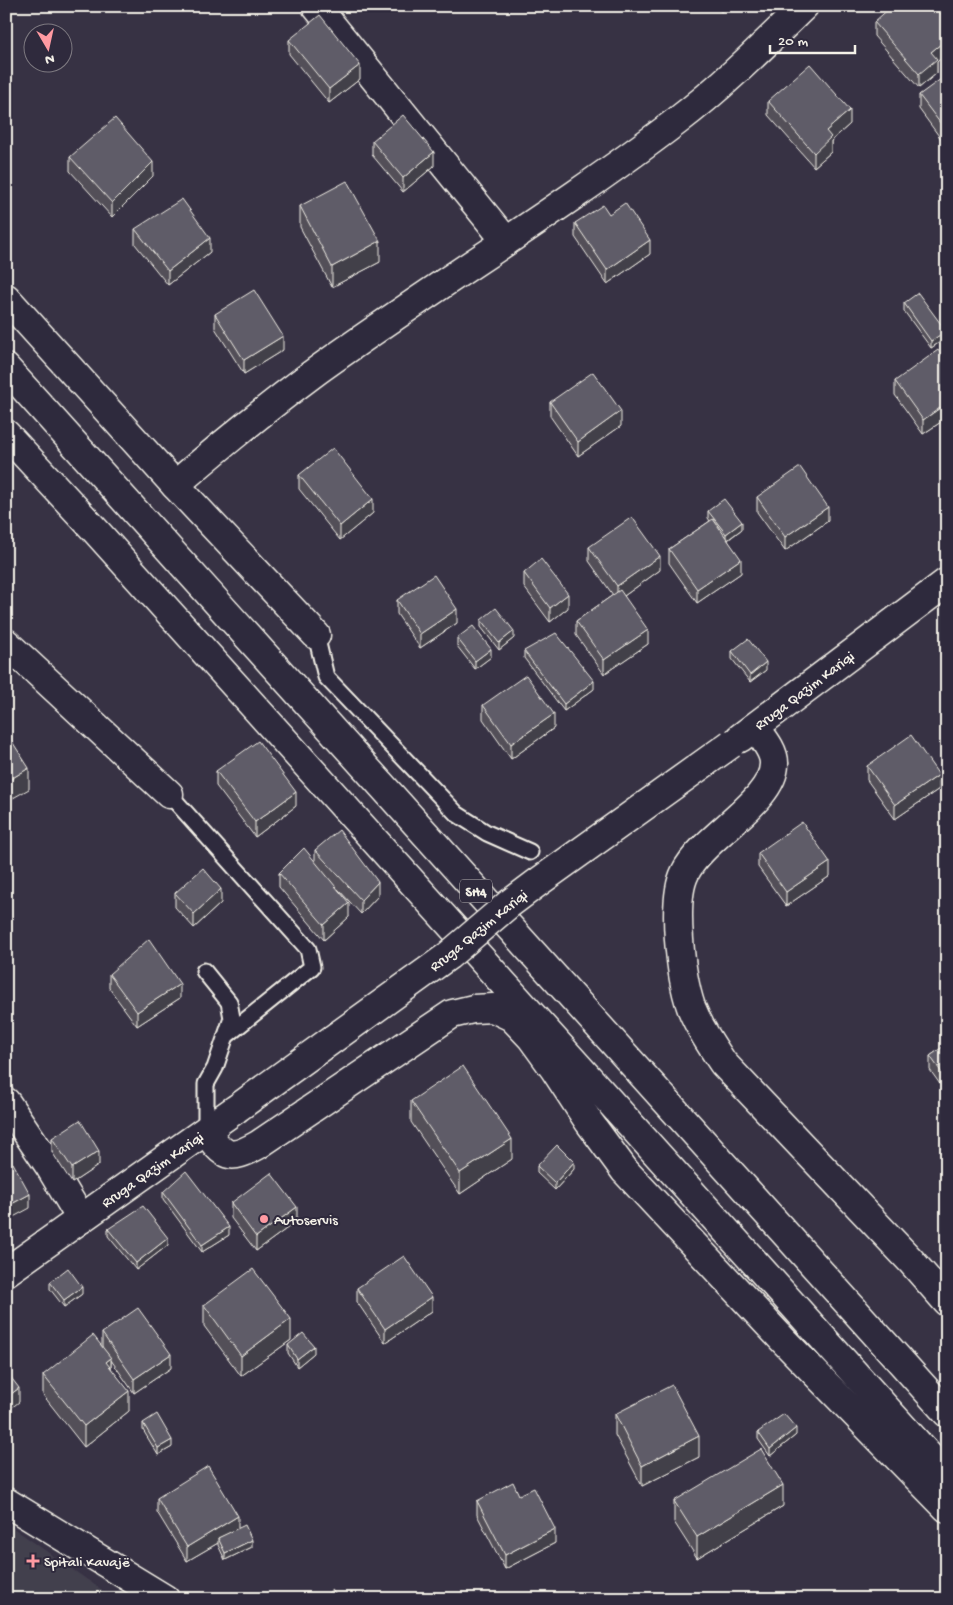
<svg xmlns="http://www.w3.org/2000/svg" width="953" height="1605" viewBox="0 0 953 1605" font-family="'Gochi Hand',sans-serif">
<rect width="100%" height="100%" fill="#373244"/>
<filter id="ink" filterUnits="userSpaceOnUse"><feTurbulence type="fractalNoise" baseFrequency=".02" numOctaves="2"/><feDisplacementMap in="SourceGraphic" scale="10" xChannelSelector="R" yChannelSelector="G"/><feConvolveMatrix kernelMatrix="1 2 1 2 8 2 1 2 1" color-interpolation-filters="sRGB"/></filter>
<g filter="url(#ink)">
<!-- built -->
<polygon fill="#433f4e" points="6,1523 115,1599 6,1599"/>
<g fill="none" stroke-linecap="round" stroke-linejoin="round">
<defs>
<g id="lane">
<polyline points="316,635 326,677 457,814 487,833 530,852"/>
<polyline points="169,794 308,949 312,967 226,1036"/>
<polyline points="204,971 229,1002 232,1018 215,1068 206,1084 206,1131"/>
</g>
<g id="street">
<polyline points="316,6 506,241"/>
<polyline points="6,298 175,485 316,635"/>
<path d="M175,485C219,447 264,410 311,375C431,288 559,211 677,121C722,87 763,46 804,6"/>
<polyline points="6,643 169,794"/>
<polyline points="6,1102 50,1167 81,1219"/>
<polyline points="6,1502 165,1599"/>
</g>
<g id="secondary">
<path d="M755,727C762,737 774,750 774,763C775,801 702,837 685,873C671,901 681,978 691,1007C699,1027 711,1045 723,1063L911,1261L947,1302"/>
<polyline points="740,738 947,582"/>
<path d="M206,1131C224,1157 229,1161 258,1145L452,1014L473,1009L493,1008L512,1017L531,1037L555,1070L589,1122L625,1171L784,1341L947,1508"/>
<polyline points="6,1272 236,1109"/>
</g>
<g id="highway">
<polyline points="6,368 947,1413"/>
<polyline points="6,434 95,530 947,1476"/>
</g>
</defs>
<!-- lane casing -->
<use href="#lane" stroke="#f4f1e8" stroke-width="19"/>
<!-- street casing -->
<use href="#street" stroke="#f4f1e8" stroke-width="31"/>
<!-- secondary casing -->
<use href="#secondary" stroke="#f4f1e8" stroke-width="31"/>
<!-- highway casing -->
<use href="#highway" stroke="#f4f1e8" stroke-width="31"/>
<!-- lane -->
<use href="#lane" stroke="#2f2a3d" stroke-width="15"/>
<!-- street -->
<use href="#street" stroke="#2f2a3d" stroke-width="28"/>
<!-- secondary -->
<use href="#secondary" stroke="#2f2a3d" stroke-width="28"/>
<!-- highway -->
<use href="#highway" stroke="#2f2a3d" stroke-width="28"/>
<defs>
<polyline id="secondary-bridge" points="236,1109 448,956 509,904 537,883 731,744"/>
</defs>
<!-- secondary-bridge casing -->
<use href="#secondary-bridge" stroke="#f4f1e8" stroke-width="31" stroke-linecap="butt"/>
<!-- secondary-bridge -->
<use href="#secondary-bridge" stroke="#2f2a3d" stroke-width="28"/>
</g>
<!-- wall -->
<g fill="#524f59" stroke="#f4f1e8">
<polygon points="716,6 728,6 721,12"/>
<polygon points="947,21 947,53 937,62 937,73 919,88 874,36 874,22"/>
<polygon points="289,40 360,79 329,103 289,54"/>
<polygon points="947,78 947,147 919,109 919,95"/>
<polygon points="768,101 850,124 831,141 831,152 814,167 768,115"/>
<polygon points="372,141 434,166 403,192 372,155"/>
<polygon points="70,157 153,176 112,217 70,171"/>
<polygon points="300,206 380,262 332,287 300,227"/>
<polygon points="609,214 650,254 607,284 575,237 575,223"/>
<polygon points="135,229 210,252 168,285 135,244"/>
<polygon points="904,303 946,338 931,348 904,311"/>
<polygon points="215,314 283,350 244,374 215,328"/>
<polygon points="947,362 947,418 923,434 895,395 895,381"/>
<polygon points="550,402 621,426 578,456 550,416"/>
<polygon points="299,475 373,513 340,540 299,489"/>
<polygon points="757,497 828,521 785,551 757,512"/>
<polygon points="708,511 742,529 728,540 741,573 697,603 669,563 669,549 710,521 708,518"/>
<polygon points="589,547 660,570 624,596 648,644 604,674 576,635 576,621 613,595 589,561"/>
<polygon points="524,573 568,608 550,622 524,587"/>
<polygon points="397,600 457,623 420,648 397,614"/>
<polygon points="481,620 514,638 499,650 481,627"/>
<polygon points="457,638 491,657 475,669 457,646"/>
<polygon points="524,651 594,689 564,711 524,658"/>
<polygon points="732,651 766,670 750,682 732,659"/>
<polygon points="946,701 947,701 947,717 946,716"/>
<polygon points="483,705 554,728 511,759 483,719"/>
<polygon points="867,766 939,789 895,819 867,780"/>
<polygon points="216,771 296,806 255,837 216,786"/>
<polygon points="315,850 378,896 361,914 338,889 349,917 324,940 279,887 279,873 315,861"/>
<polygon points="758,853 830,876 786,906 758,867"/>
<polygon points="175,893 221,903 194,928 175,907"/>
<polygon points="109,974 180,998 137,1026 109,988"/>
<polygon points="947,1044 947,1094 930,1070 930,1056"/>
<polygon points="411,1101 512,1159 460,1194 411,1122"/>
<polygon points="52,1138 99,1165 72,1183 52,1152"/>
<polygon points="537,1166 574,1169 555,1190 537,1173"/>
<polygon points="163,1192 229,1235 202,1252 163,1199"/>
<polygon points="231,1203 297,1221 256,1251 231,1218"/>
<polygon points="108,1229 168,1245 136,1270 108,1236"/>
<polygon points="50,1282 82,1294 64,1307 50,1289"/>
<polygon points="357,1288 432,1311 385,1343 357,1302"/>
<polygon points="204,1305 291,1340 241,1376 204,1326"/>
<polygon points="102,1333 171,1368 134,1393 111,1360 111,1368 129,1411 84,1447 43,1395 43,1375 102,1347"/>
<polygon points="288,1345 314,1353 297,1367 288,1353"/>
<polygon points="615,1414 699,1457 642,1486 615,1435"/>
<polygon points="143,1423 172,1447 158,1455 143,1430"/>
<polygon points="758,1432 796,1435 770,1456 758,1439"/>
<polygon points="519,1495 555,1543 505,1569 477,1515 477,1501"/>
<polygon points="157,1498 238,1528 252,1547 225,1560 218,1545 218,1543 187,1561 157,1512"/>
<polygon points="674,1501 783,1506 697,1558 674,1522"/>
</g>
<!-- shaded-wall -->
<g fill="#424048" stroke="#f4f1e8">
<polygon points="721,6 728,6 721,12"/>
<polygon points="947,39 947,53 937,62 937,73 919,88 919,74 931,52"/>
<polygon points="360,65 360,79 329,103 329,89"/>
<polygon points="850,110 850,124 831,141 831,152 814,167 814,153 826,131"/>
<polygon points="434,152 434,166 403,192 403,178"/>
<polygon points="153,162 153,176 112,217 112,203"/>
<polygon points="210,238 210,252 168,285 168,271"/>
<polygon points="650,240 650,254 607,284 607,270"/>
<polygon points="380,241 380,262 332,287 332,267"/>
<polygon points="946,331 946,338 931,348 931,341"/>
<polygon points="283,336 283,350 244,374 244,360"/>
<polygon points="947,403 947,418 923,434 923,420"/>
<polygon points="621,411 621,426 578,456 578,442"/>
<polygon points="373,499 373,513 340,540 340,526"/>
<polygon points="828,507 828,521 785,551 785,537"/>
<polygon points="742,522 742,529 726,541 726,534"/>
<polygon points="660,556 660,570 617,601 617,586"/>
<polygon points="741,559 741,573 697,603 697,589"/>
<polygon points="568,594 568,608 550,622 550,608"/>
<polygon points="457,609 457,623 420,648 420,634"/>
<polygon points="648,630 648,644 604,674 604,660"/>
<polygon points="514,631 514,638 499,650 499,643"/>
<polygon points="491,649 491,657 475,669 475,661"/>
<polygon points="766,662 766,670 750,682 750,675"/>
<polygon points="594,681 594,689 564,711 564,704"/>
<polygon points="554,714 554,728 511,759 511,744"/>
<polygon points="29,768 29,789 6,802 6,782"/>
<polygon points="939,775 939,789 895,819 895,805"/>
<polygon points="296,792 296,806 255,837 255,822"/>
<polygon points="830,862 830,876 786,906 786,892"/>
<polygon points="378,882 378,896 361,914 361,900"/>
<polygon points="221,889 221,903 194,928 194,914"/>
<polygon points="349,903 349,917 324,940 324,925"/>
<polygon points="180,984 180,998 137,1026 137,1012"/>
<polygon points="512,1139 512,1159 460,1194 460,1173"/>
<polygon points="99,1151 99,1165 72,1183 72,1168"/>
<polygon points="574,1162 574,1169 555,1190 555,1183"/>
<polygon points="30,1194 30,1208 6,1221 6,1207"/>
<polygon points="297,1207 297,1221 256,1251 256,1237"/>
<polygon points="229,1227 229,1235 202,1252 202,1245"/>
<polygon points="168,1238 168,1245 136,1270 136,1263"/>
<polygon points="82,1287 82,1294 64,1307 64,1300"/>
<polygon points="432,1297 432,1311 385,1343 385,1329"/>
<polygon points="291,1319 291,1340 241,1376 241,1356"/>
<polygon points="314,1346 314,1353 297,1367 297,1359"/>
<polygon points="171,1354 171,1368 134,1393 134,1379"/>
<polygon points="111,1358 111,1378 106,1362"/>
<polygon points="19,1388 19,1402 6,1412 6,1398"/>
<polygon points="129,1391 129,1411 84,1447 84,1426"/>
<polygon points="796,1428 796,1435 770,1456 770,1449"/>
<polygon points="699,1436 699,1457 642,1486 642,1466"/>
<polygon points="172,1440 172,1447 158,1455 158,1448"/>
<polygon points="783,1485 783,1506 697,1558 697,1537"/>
<polygon points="238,1516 238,1530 218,1538 218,1543 187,1561 187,1547"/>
<polygon points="555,1529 555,1543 505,1569 505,1555"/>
<polygon points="252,1540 252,1547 225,1560 225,1553"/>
</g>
<!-- building -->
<g fill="#5f5c67" stroke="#f4f1e8">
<polygon points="892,6 934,6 947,21 947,39 931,52 937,59 919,74 874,22"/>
<polygon points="320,15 360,65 329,89 289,40"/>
<polygon points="810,64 850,110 826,131 831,137 814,153 768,101"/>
<polygon points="945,76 947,78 947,132 919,95"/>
<polygon points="403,115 434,152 403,178 372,141"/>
<polygon points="115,118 153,162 112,203 70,157"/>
<polygon points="347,181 380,241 332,267 300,206"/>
<polygon points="182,199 210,238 168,271 135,229"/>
<polygon points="625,203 650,240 607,270 575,223 603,205 609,214"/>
<polygon points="254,290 283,336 244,360 215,314"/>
<polygon points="918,293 946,331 931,341 904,303"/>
<polygon points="938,350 947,362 947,403 923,420 895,381"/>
<polygon points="593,372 621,411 578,442 550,402"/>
<polygon points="333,448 373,499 340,526 299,475"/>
<polygon points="800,467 828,507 785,537 757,497"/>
<polygon points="724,499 742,522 726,534 708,511"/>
<polygon points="632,517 660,556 617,586 589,547"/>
<polygon points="713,519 741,559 697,589 669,549"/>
<polygon points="541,559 568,594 550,608 524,573"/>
<polygon points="434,575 457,609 420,634 397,600"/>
<polygon points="620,590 648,630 604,660 576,621"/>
<polygon points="496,608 514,631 499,643 481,620"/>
<polygon points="473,626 491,649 475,661 457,638"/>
<polygon points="556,633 594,681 564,704 524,651"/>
<polygon points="748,639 766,662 750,675 732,651"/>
<polygon points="526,675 554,714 511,744 483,705"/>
<polygon points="6,732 29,768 6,782"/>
<polygon points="911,735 939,775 895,805 867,766"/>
<polygon points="258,741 296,792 255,822 216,771"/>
<polygon points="802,822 830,862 786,892 758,853"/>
<polygon points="339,830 378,882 361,900 315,850"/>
<polygon points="304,848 349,903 324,925 279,873"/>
<polygon points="203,868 221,889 194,914 175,893"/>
<polygon points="149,939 180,984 137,1012 109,974"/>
<polygon points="947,1044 947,1080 930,1056"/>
<polygon points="463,1066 512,1139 460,1173 411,1101"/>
<polygon points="80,1120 99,1151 72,1168 52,1138"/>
<polygon points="557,1145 574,1162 555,1183 537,1166"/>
<polygon points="13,1163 30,1194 6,1207 6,1167"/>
<polygon points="186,1171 229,1227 202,1245 163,1192"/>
<polygon points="271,1173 297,1207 256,1237 231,1203"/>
<polygon points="143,1206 168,1238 136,1263 108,1229"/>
<polygon points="404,1256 432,1297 385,1329 357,1288"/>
<polygon points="68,1268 82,1287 64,1300 50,1282"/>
<polygon points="253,1269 291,1319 241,1356 204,1305"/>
<polygon points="138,1308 171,1354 134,1379 102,1333"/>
<polygon points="303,1333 314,1346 297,1359 288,1345"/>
<polygon points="93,1335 111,1358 106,1362 129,1391 84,1426 43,1375"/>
<polygon points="6,1371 19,1388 6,1398"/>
<polygon points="672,1385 699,1436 642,1466 615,1414"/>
<polygon points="157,1414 172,1440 158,1448 143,1423"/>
<polygon points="784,1414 796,1428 770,1449 758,1432"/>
<polygon points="761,1449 783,1485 697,1537 674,1501"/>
<polygon points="208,1466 238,1516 187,1547 157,1498"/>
<polygon points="513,1482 519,1495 534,1488 555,1529 505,1555 477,1501"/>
<polygon points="245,1525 252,1540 225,1553 218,1538"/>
<polygon points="332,1590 339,1599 320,1599"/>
</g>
</g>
<!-- markers -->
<g fill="#ff9aa2" stroke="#2f2a3d" stroke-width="2">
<circle cx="264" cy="1219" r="5"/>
<path d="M30.5 1553.5h5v5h5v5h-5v5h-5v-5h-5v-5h5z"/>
</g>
<g text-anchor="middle" stroke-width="4" stroke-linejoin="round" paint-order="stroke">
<!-- shield labels -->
<rect fill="#2f2a3d" stroke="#b9b5b5" stroke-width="1" x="460" y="879.5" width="32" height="23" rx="4"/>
<g font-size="14" font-weight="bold" fill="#f4f1e8">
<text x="476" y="896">SH4</text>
</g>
<!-- street labels -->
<g font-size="15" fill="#f4f1e8" stroke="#2f2a3d">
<text transform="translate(804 690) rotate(-37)" y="5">Rruga Qazim Kariqi</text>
<text transform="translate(478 930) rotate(-39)" y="5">Rruga Qazim Kariqi</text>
<text transform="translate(152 1169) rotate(-35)" y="5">Rruga Qazim Kariqi</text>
</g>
<!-- poi labels -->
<g font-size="15" fill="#f4f1e8" stroke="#2f2a3d" text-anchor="start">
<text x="274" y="1224">Autoservis</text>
<text x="44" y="1566">Spitali Kavajë</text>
</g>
</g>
<!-- margin -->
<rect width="953" height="1605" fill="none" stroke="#2f2a3d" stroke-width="25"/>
<rect x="12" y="12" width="928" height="1580" fill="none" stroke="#f4f1e8" stroke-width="2" filter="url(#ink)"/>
<!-- north arrow -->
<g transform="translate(48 48) rotate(171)"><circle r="24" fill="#2f2a3d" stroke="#7e7a81"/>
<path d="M0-4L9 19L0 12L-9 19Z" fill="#ff9aa2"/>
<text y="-8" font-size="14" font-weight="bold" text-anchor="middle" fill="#f4f1e8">N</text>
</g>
<!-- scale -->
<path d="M770 45v8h85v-8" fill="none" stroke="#f4f1e8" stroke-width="2.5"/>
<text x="778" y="45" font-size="15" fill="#f4f1e8" stroke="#2f2a3d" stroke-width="4" paint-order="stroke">20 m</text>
</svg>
